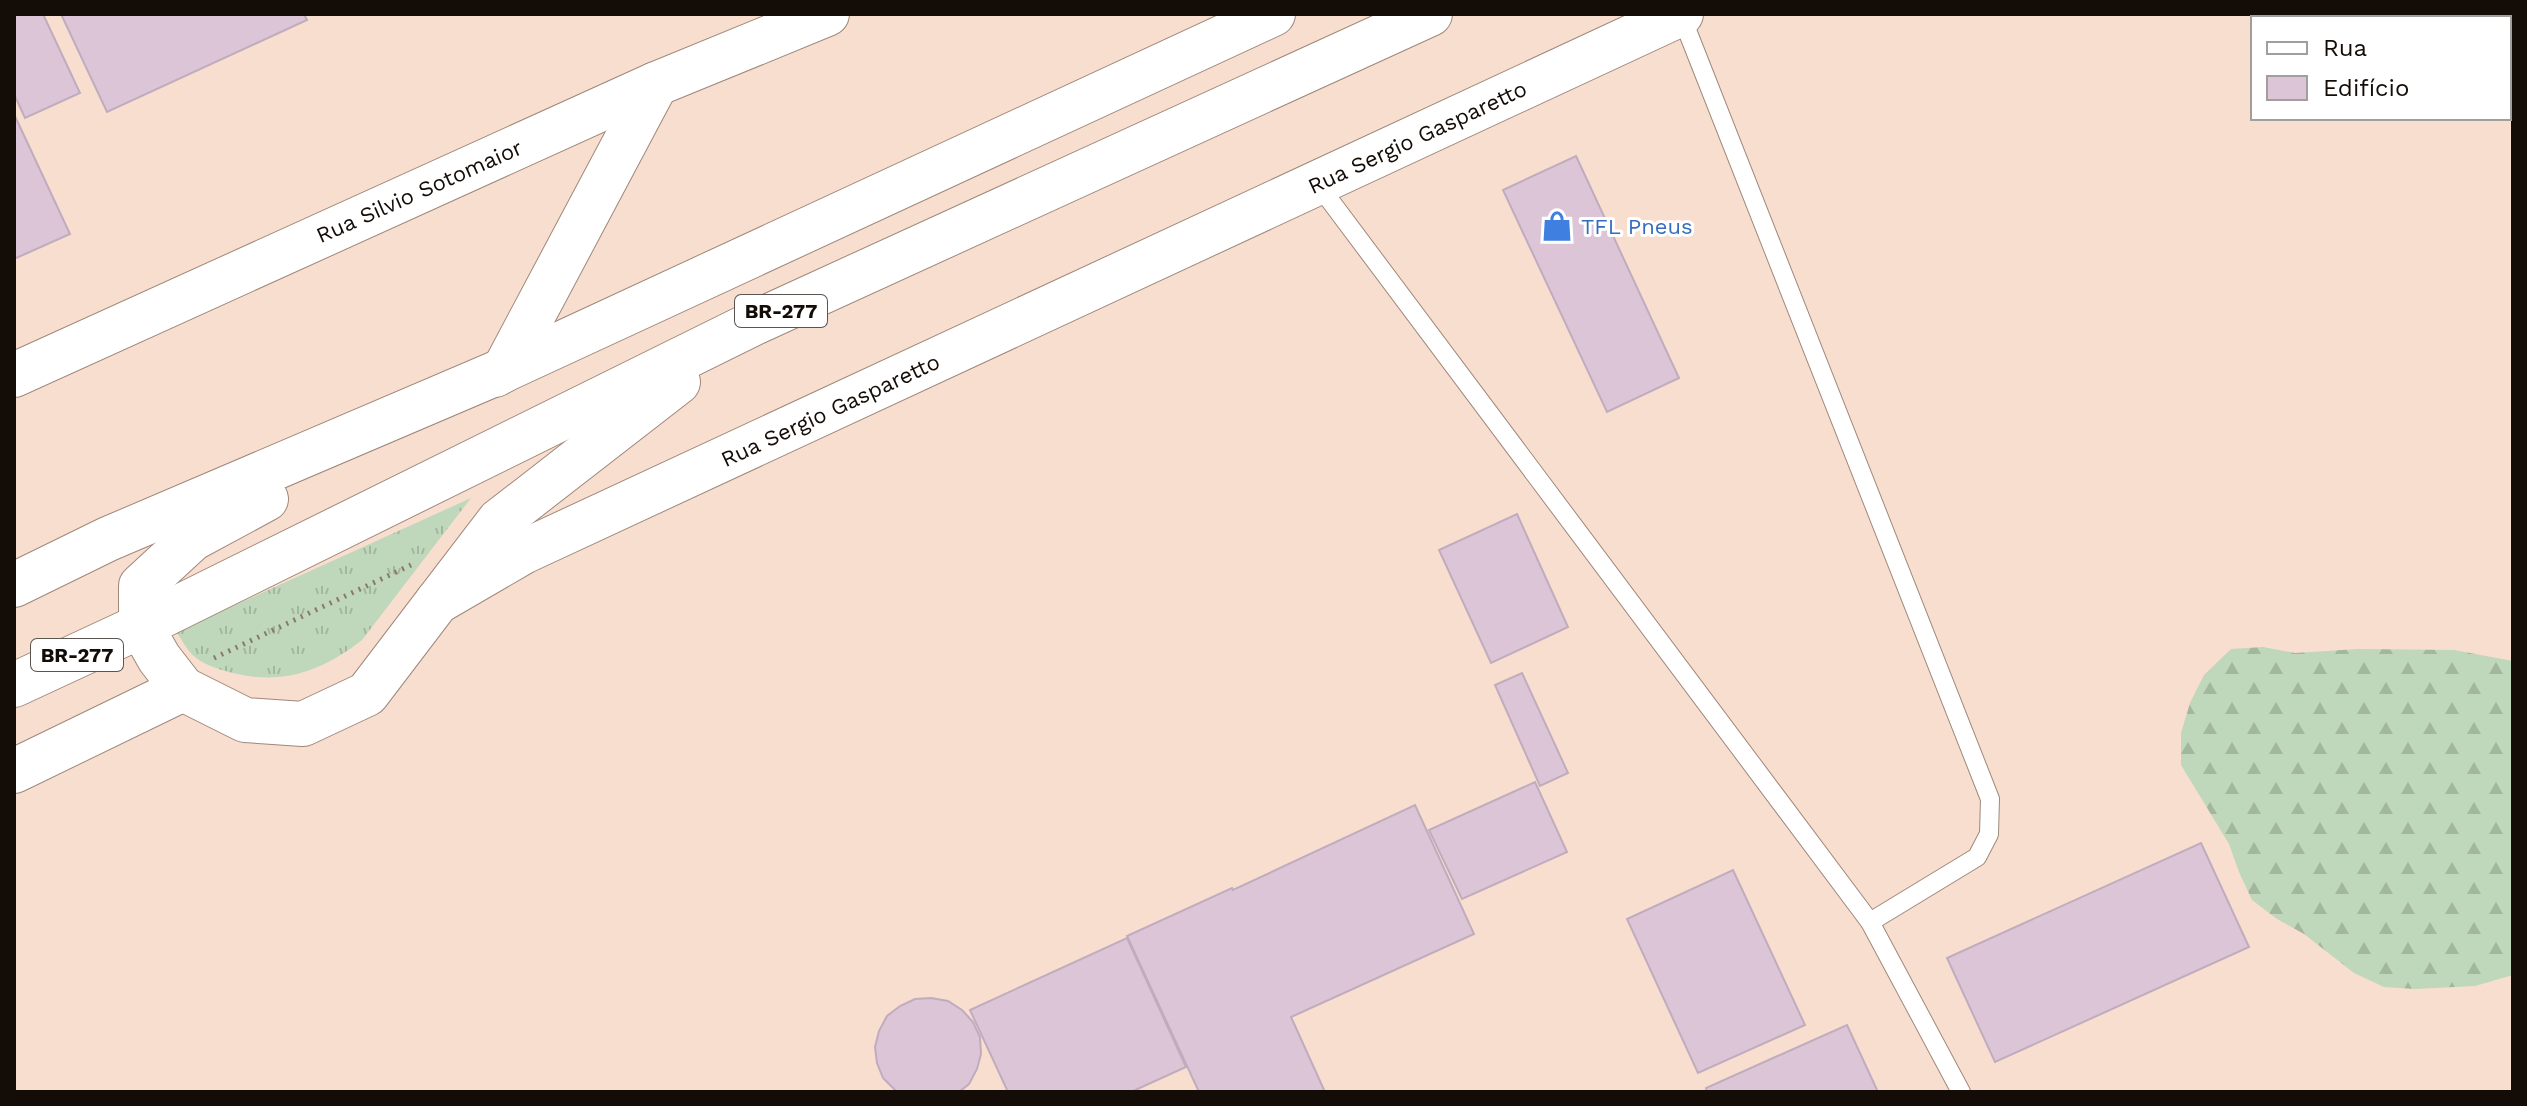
<svg xmlns="http://www.w3.org/2000/svg" width="2527" height="1106" viewBox="0 0 2527 1106" font-family="'Work Sans',sans-serif">
<defs>
<pattern id="grass-tufts" width="24" height="20" patternUnits="userSpaceOnUse" patternTransform="scale(2)"><rect width="24" height="20" fill="#bfd7ba"/><path d="M3 7l-1-3M5 7V3M7 7l1-3M15 17l-1-3M17 17v-4M19 17l1-3" fill="none" stroke="#a3b79e"/></pattern>
<pattern id="forest-firs" width="22" height="20" patternUnits="userSpaceOnUse" patternTransform="scale(2)"><rect width="22" height="20" fill="#bfd7ba"/><path d="M5 1l3.5 6h-7zM16 11l3.5 6h-7z" fill="#a3b79e"/></pattern>
</defs>
<rect width="100%" height="100%" fill="#f8decf"/>
<!-- grass -->
<path fill="url(#grass-tufts)" d="M471,498L362,640C321,672 281,686 229,672C218,669 203,664 195,657C187,651 182,639 176,632Z"/>
<!-- forest -->
<polygon fill="url(#forest-firs)" points="2263,647 2295,653 2358,649 2454,650 2513,661 2513,975 2475,986 2415,989 2384,987 2354,973 2304,934 2277,919 2252,900 2239,872 2229,844 2181,765 2181,733 2190,703 2204,675 2231,649"/>
<!-- building -->
<g fill="#dbc5d7" stroke="#c1acbe" stroke-width="2">
<polygon points="14,14 43,14 80,93 25,118 14,94"/>
<polygon points="61,14 304,14 307,20 107,112"/>
<polygon points="14,114 70,234 14,259"/>
<polygon points="1576,156 1679,378 1607,412 1503,190"/>
<polygon points="1517,514 1568,627 1491,663 1439,550"/>
<polygon points="1522,673 1568,773 1540,786 1495,685"/>
<polygon points="1535,782 1567,852 1462,899 1429,830"/>
<polygon points="1415,805 1474,934 1291,1017 1325,1092 1199,1092 1127,936 1232,888 1233,890"/>
<polygon points="2201,843 2249,947 1995,1062 1947,958"/>
<polygon points="1733,870 1805,1025 1698,1073 1627,919"/>
<polygon points="1127,938 1186,1067 1131,1092 1008,1092 970,1010"/>
<polygon points="931,998 948,1001 962,1010 973,1022 980,1037 981,1054 977,1069 969,1084 959,1092 897,1092 883,1078 877,1063 875,1047 879,1031 887,1016 900,1006 915,999"/>
<polygon points="1847,1025 1878,1092 1707,1092 1706,1088"/>
</g>
<g fill="none" stroke-linecap="round" stroke-linejoin="round">
<defs>
<g id="lane">
<polyline points="1681,15 1990,799 1989,834 1977,857 1870,922"/>
<polyline points="1317,183 1870,922 1961,1092"/>
</g>
<g id="secondary">
<polyline points="14,375 656,84 827,14"/>
<polyline points="14,771 183,689 245,720 303,724 367,694 437,602 523,552 1681,14"/>
</g>
<g id="highway">
<polyline points="495,375 504,370 656,84"/>
<polyline points="14,585 108,539 504,370 1273,14"/>
<polyline points="437,602 499,521 678,382"/>
<polyline points="14,685 141,626 754,323 1430,14"/>
<polyline points="183,689 159,658 141,626 141,586 192,539 266,499"/>
</g>
</defs>
<!-- lane casing -->
<use href="#lane" stroke="#9f887a" stroke-width="20"/>
<!-- secondary casing -->
<use href="#secondary" stroke="#9f887a" stroke-width="46"/>
<!-- highway casing -->
<use href="#highway" stroke="#9f887a" stroke-width="46"/>
<!-- path -->
<polyline stroke="#89786e" stroke-width="5" stroke-dasharray="2 6" stroke-linecap="butt" points="214,658 411,565"/>
<!-- lane -->
<use href="#lane" stroke="#fff" stroke-width="18"/>
<!-- secondary -->
<use href="#secondary" stroke="#fff" stroke-width="44"/>
<!-- highway -->
<use href="#highway" stroke="#fff" stroke-width="44"/>
</g>
<!-- icons -->
<defs>
<symbol id="shop-bare" viewBox="-9 -9 18 18"><path d="M-5-2.5h2.3a2.7 3.5 0 0 1 5.4 0H5L5.5 6h-11ZM-1.5-2.5h3a1.5 2.3 0 0 0-3 0Z" fill="#3f7fe0" stroke="#fff" stroke-width="2.5" paint-order="stroke"/></symbol>
</defs>
<g fill-rule="evenodd">
<use href="#shop-bare" x="1535" y="204" width="44" height="44"/>
</g>
<g text-anchor="middle" stroke-width="6" stroke-linejoin="round" paint-order="stroke">
<!-- shield labels -->
<g fill="#fff" stroke="#5a5551" stroke-width="2">
<rect x="735" y="295" width="92" height="32" rx="6"/>
<rect x="31" y="639" width="92" height="32" rx="6"/>
</g>
<g font-size="20" font-weight="bold" fill="#140c07">
<text x="781" y="318">BR-277</text>
<text x="77" y="662">BR-277</text>
</g>
<!-- street labels -->
<g font-size="22" fill="#140c07" stroke="#fff">
<text transform="translate(1417 137) rotate(-25)" y="8">Rua Sergio Gasparetto</text>
<text transform="translate(419 191) rotate(-24)" y="8">Rua Silvio Sotomaior</text>
<text transform="translate(830 410) rotate(-25)" y="8">Rua Sergio Gasparetto</text>
</g>
<!-- shop labels -->
<g font-size="22" fill="#366cbe" stroke="#fff" text-anchor="start">
<text x="1581" y="234">TFL Pneus</text>
</g>
</g>
<!-- border -->
<rect width="2527" height="1106" fill="none" stroke="#140c07" stroke-width="32"/>
<!-- legend -->
<rect x="2251" y="16" width="260" height="104" fill="#ffffff" stroke="#a19e9c" stroke-width="2"/>
<rect x="2267" y="42" width="40" height="12" fill="#ffffff" stroke="#a19e9c" stroke-width="2"/>
<text x="2323" y="56" font-size="24" fill="#140c07">Rua</text>
<rect x="2267" y="76" width="40" height="24" fill="#dbc5d7" stroke="#a19e9c" stroke-width="2"/>
<text x="2323" y="96" font-size="24" fill="#140c07">Edifício</text>
</svg>
